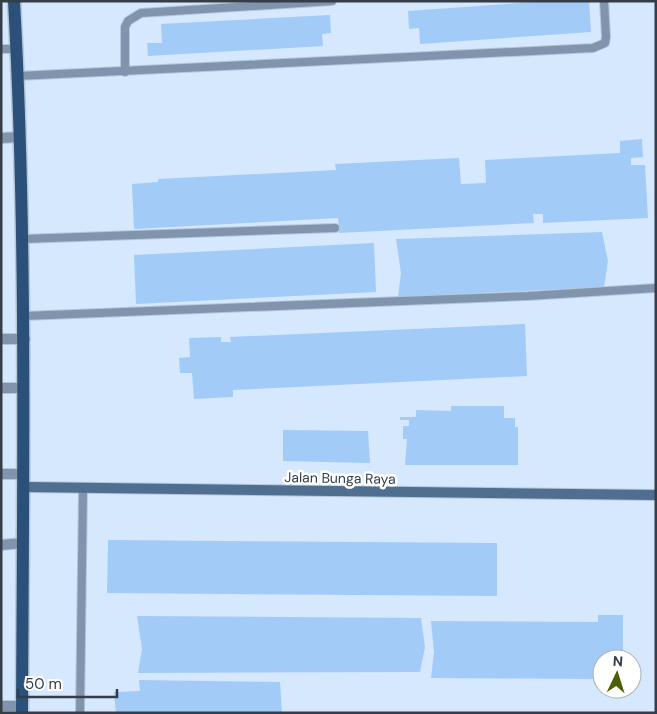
<svg xmlns="http://www.w3.org/2000/svg" width="657" height="714" viewBox="0 0 657 714" font-family="'DM Sans',sans-serif">
<rect width="100%" height="100%" fill="#d5e8fd"/>
<!-- building -->
<g fill="#a2cbf8">
<polygon points="548,1 589,1 591,32 420,44 419,28 409,29 408,11"/>
<polygon points="330,15 331,33 322,34 323,46 148,56 147,43 162,43 161,24"/>
<polygon points="642,139 643,157 631,158 631,165 645,165 648,218 543,223 543,214 533,214 534,223 339,233 338,218 134,229 132,184 158,182 158,179 336,170 335,164 459,158 461,184 486,183 485,160 620,153 620,141"/>
<polygon points="602,232 608,261 604,287 398,297 401,273 396,239"/>
<polygon points="374,243 376,292 136,304 134,255"/>
<polygon points="525,324 527,376 233,390 233,397 194,399 192,373 180,373 179,358 190,357 189,338 221,337 221,342 231,342 230,337"/>
<polygon points="451,406 504,406 504,418 515,418 515,427 518,427 518,465 405,465 407,439 403,439 403,426 409,426 409,420 400,420 400,417 416,417 416,410 451,411"/>
<polygon points="283,430 368,431 370,463 283,461"/>
<polygon points="108,540 497,543 497,596 107,593"/>
<polygon points="598,615 623,615 623,659 602,659 602,679 431,678 434,652 431,621 598,622"/>
<polygon points="137,616 421,618 425,647 420,672 138,673 142,649"/>
<polygon points="139,680 280,682 282,713 116,713 114,692 140,691"/>
</g>
<g fill="none" stroke-linecap="round" stroke-linejoin="round">
<defs>
<g id="lane">
<polyline points="1,49 17,49"/>
<polyline points="125,72 125,27 128,21 141,13 332,1"/>
<polyline points="18,76 593,48 605,43 606,37 604,1"/>
<polyline points="22,239 335,228"/>
<polyline points="24,316 528,296 656,288"/>
<polyline points="80,713 83,489"/>
</g>
<g id="street">
<polyline points="1,138 20,137"/>
<polyline points="1,339 25,339"/>
<polyline points="1,388 24,388"/>
<polyline points="1,474 24,474"/>
<polyline points="1,545 23,543"/>
<polyline points="1,706 22,706"/>
</g>
<polyline id="secondary" points="24,487 656,495"/>
<path id="primary" d="M14,1C27,238 23,475 22,713"/>
</defs>
<!-- lane casing -->
<use href="#lane" stroke="#b5c6d9" stroke-width="10"/>
<!-- street casing -->
<use href="#street" stroke="#b5c6d9" stroke-width="12"/>
<!-- secondary casing -->
<use href="#secondary" stroke="#b5c6d9" stroke-width="12"/>
<!-- primary casing -->
<use href="#primary" stroke="#b5c6d9" stroke-width="15"/>
<!-- lane -->
<use href="#lane" stroke="#8095ad" stroke-width="8"/>
<!-- street -->
<use href="#street" stroke="#8095ad" stroke-width="10"/>
<!-- secondary -->
<use href="#secondary" stroke="#4f6e90" stroke-width="10"/>
<!-- primary -->
<use href="#primary" stroke="#2b517b" stroke-width="12"/>
</g>
<g text-anchor="middle" stroke-width="5" stroke-linejoin="round" paint-order="stroke">
<!-- street labels -->
<g font-size="14" fill="#343d48" stroke="#fff">
<text transform="translate(340 478) rotate(1)" y="5">Jalan Bunga Raya</text>
</g>
</g>
<!-- border -->
<rect width="657" height="714" fill="none" stroke="#343d48" stroke-width="5"/>
<!-- north arrow -->
<g transform="translate(617 674) rotate(4)"><circle r="24" fill="#ffffff" stroke="#aeb1b6"/>
<path d="M0-4L9 19L0 12L-9 19Z" fill="#4b5f07"/>
<text y="-8" font-size="14" font-weight="bold" text-anchor="middle" fill="#343d48">N</text>
</g>
<!-- scale -->
<path d="M18 689v8h99v-8" fill="none" stroke="#343d48" stroke-width="2.5"/>
<text x="25" y="689" font-size="15" fill="#343d48" stroke="#ffffff" stroke-width="4" paint-order="stroke">50 m</text>
</svg>
